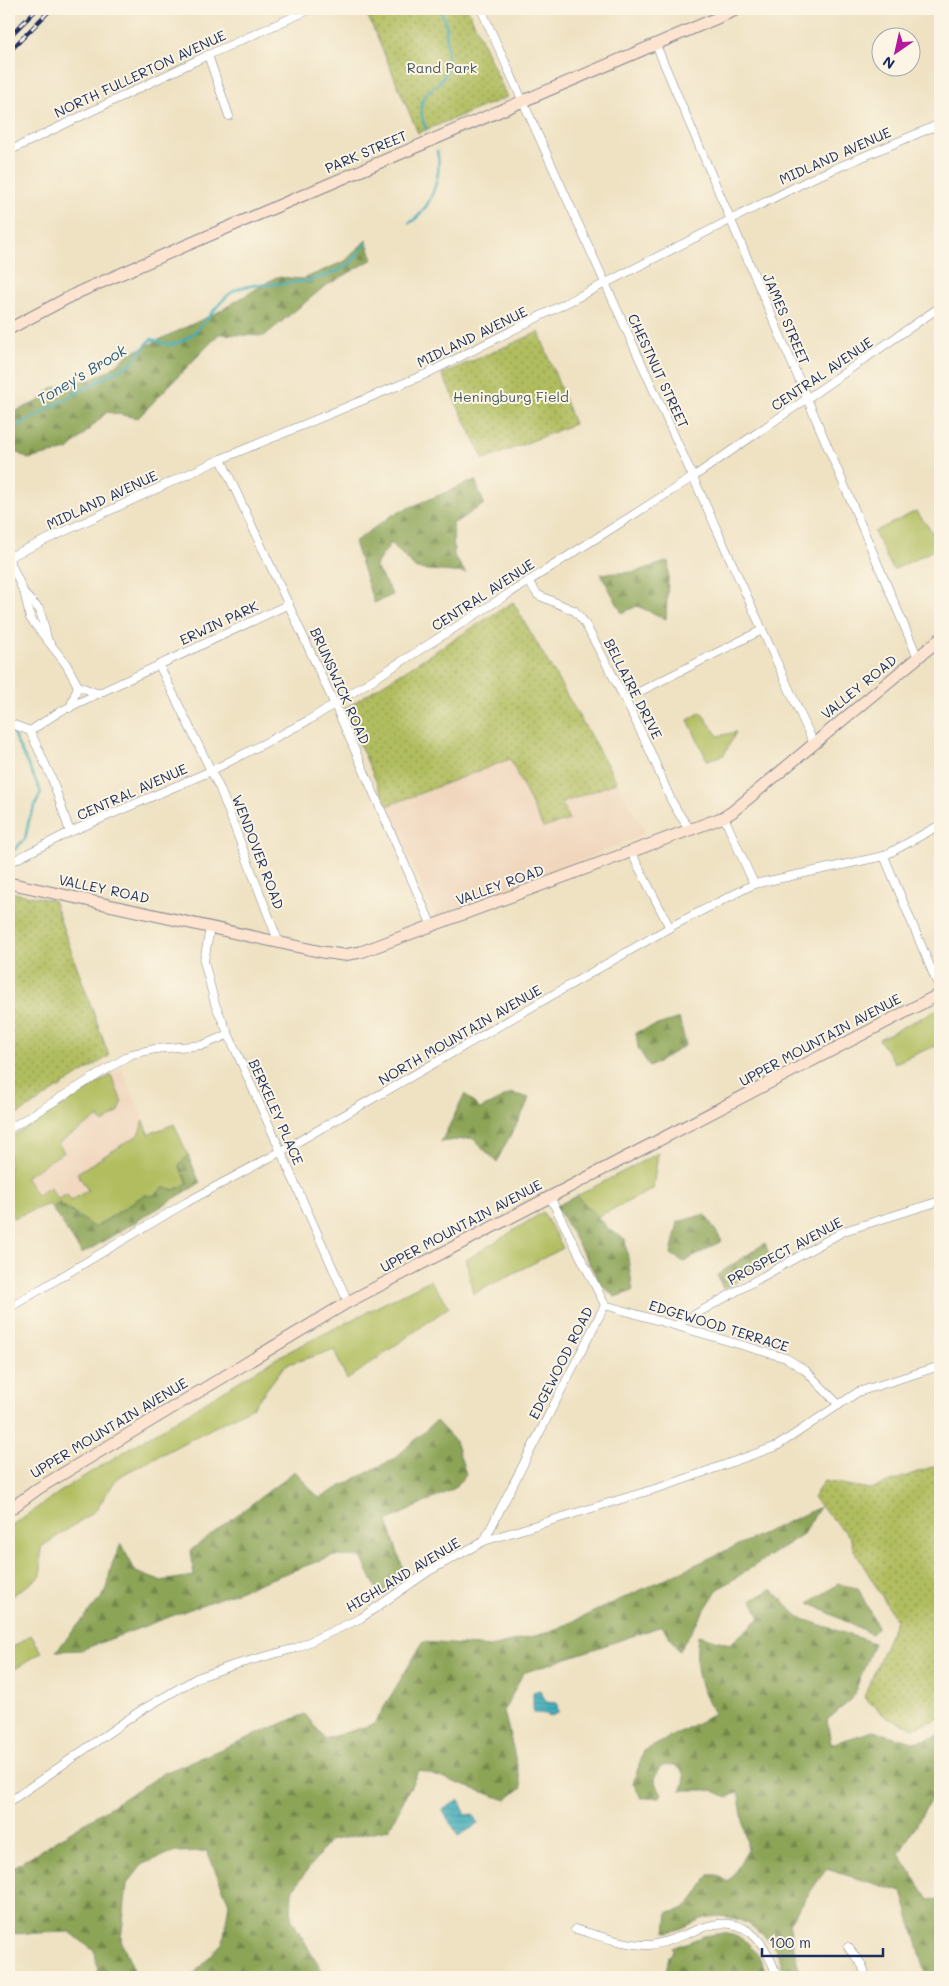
<svg xmlns="http://www.w3.org/2000/svg" width="949" height="1986" viewBox="0 0 949 1986" font-family="Mali,sans-serif">
<defs>
<pattern id="forest-firs" width="22" height="20" patternUnits="userSpaceOnUse" patternTransform="scale(1.25)"><rect width="22" height="20" fill="#8ca456"/><path d="M5 1l3.5 6h-7zM16 11l3.5 6h-7z" fill="#72864a"/></pattern>
<pattern id="park-dots" width="8" height="8" patternUnits="userSpaceOnUse" patternTransform="scale(1.25)"><rect width="8" height="8" fill="#b1bd5f"/><path d="M2 2h.1M6 6h.1" fill="none" stroke="#8f9a52" stroke-width="1.8" stroke-linecap="round"/></pattern>
<pattern id="water-rules" width="6" height="5" patternUnits="userSpaceOnUse" patternTransform="scale(1.25)"><rect width="6" height="5" fill="#3cacb8"/><path d="M0 2.5h6" fill="none" stroke="#328c99"/></pattern>
</defs>
<rect width="100%" height="100%" fill="#fcf5e5"/>
<filter id="ink" filterUnits="userSpaceOnUse"><feTurbulence type="fractalNoise" baseFrequency=".02" numOctaves="2"/><feDisplacementMap in="SourceGraphic" scale="10" xChannelSelector="R" yChannelSelector="G"/><feConvolveMatrix kernelMatrix="1 2 1 2 8 2 1 2 1" color-interpolation-filters="sRGB"/></filter>
<filter id="wash" filterUnits="userSpaceOnUse"><feTurbulence type="fractalNoise" baseFrequency=".0096" numOctaves="4" result="noise"/><feDisplacementMap in="SourceGraphic" scale="20" xChannelSelector="R" yChannelSelector="G"/><feGaussianBlur stdDeviation="1.12" result="paint"/><feColorMatrix in="noise" values="0 0 0 0 0 0 0 0 0 0 0 0 0 0 0 0 0 1.4 0 .05"/><feComposite in="paint" operator="in"/></filter>
<g filter="url(#wash)">
<rect width="100%" height="100%" fill="#efe2c3"/>
<!-- built -->
<g fill="#f0d6bc">
<polygon points="513,602 646,833 513,889 435,916 344,709"/>
<polygon points="122,1068 149,1134 174,1124 200,1183 82,1254 49,1204 13,1218 9,1211 9,1138"/>
</g>
<!-- grass -->
<g fill="#b1bd5f" stroke="#66765e">
<polygon points="916,511 940,542 940,547 893,570 874,532"/>
<polygon points="701,712 718,736 736,732 724,755 707,760 688,720"/>
<polygon points="940,1008 940,1044 895,1063 879,1039"/>
<polygon points="111,1075 122,1102 119,1112 103,1123 99,1117 58,1143 64,1152 25,1177 37,1195 50,1187 58,1199 67,1194 71,1201 88,1190 77,1173 138,1135 144,1121 149,1134 174,1124 188,1155 179,1166 188,1183 174,1190 164,1187 153,1196 144,1195 94,1228 59,1203 52,1208 49,1204 13,1218 9,1211 9,1138"/>
<polygon points="658,1153 653,1189 597,1217 577,1196"/>
<polygon points="543,1212 563,1248 473,1294 466,1260"/>
<polygon points="430,1280 449,1307 347,1380 334,1350 285,1365 253,1407 118,1477 95,1511 41,1547 41,1576 9,1598 9,1527 73,1483 280,1356"/>
<polygon points="31,1635 42,1652 12,1671 9,1666 9,1650"/>
</g>
<!-- forest -->
<g fill="url(#forest-firs)" stroke="#546a5a">
<polygon points="366,240 373,259 324,287 264,336 219,334 138,418 107,412 68,450 28,459 9,448 9,414 39,401 51,388 92,379 110,370 129,354 218,312 276,277 303,279 345,261"/>
<polygon points="475,480 484,504 453,524 454,556 466,573 416,569 391,543 375,566 393,595 374,603 354,542 394,514"/>
<polygon points="669,561 666,619 637,606 622,613 601,574 634,572"/>
<polygon points="679,1018 686,1045 650,1067 638,1048 636,1032"/>
<path d="M512,1093L529,1098C521,1121 506,1139 497,1162L472,1138L441,1142L465,1094L480,1109Z"/>
<polygon points="188,1155 200,1183 82,1254 52,1208 59,1203 95,1228 144,1195 153,1196 164,1187 174,1190 188,1183 179,1166"/>
<polygon points="577,1196 610,1230 625,1239 633,1291 615,1297 601,1284 556,1206"/>
<polygon points="705,1214 722,1241 684,1262 671,1254 678,1222"/>
<polygon points="765,1243 772,1263 723,1289 717,1275"/>
<polygon points="436,1421 455,1441 466,1474 455,1488 387,1521 406,1577 379,1594 361,1557 332,1556 81,1650 56,1651 105,1593 112,1564 121,1544 136,1572 160,1581 194,1576 191,1550 295,1471 319,1498 395,1458"/>
<polygon points="820,1507 803,1534 717,1590 679,1651 662,1626 523,1673 504,1711 522,1787 506,1800 419,1770 389,1829 329,1841 292,1891 291,1918 325,1977 249,1977 243,1973 210,1974 207,1977 191,1977 223,1942 229,1903 207,1851 173,1852 143,1864 127,1884 121,1940 137,1977 99,1977 95,1952 70,1932 9,1934 9,1870 164,1773 305,1714 325,1739 374,1724 423,1642 491,1647 550,1632"/>
<polygon points="838,1584 858,1588 878,1628 871,1634 809,1603"/>
<path d="M772,1589L800,1618L874,1643L852,1699L827,1720L831,1744L873,1731L913,1742L940,1736V1789L933,1796L899,1854L929,1900L940,1899V1977H927L902,1892L826,1869L789,1923L800,1977H786C783,1968 780,1957 775,1949C759,1926 733,1911 705,1918C691,1922 681,1931 666,1932L668,1912C690,1913 699,1891 709,1875H717L729,1882L748,1850L738,1791L728,1798L712,1790H681C691,1775 677,1759 661,1767C653,1775 653,1785 662,1793L660,1797L641,1798L633,1783L644,1751L714,1714C698,1682 694,1672 698,1635L730,1644L760,1618L752,1600Z"/>
<path d="M723,1933C750,1937 760,1953 767,1977H665L669,1956L674,1951L673,1948L704,1936Z"/>
</g>
<!-- park -->
<g fill="url(#park-dots)" stroke="#66765e">
<polygon points="365,9 468,9 507,97 418,133"/>
<polygon points="539,332 574,424 484,460 442,374"/>
<polygon points="513,602 617,782 562,803 569,820 543,828 510,759 387,806 344,709"/>
<polygon points="9,892 53,900 109,1056 9,1120"/>
<polygon points="940,1464 940,1718 913,1728 887,1718 864,1697 896,1620 854,1550 850,1537 813,1498 824,1481 870,1489"/>
</g>
<!-- water -->
<g fill="url(#water-rules)" stroke="#2c6e8b">
<polygon points="540,1690 546,1702 557,1703 558,1713 549,1717 546,1714 533,1713 533,1692"/>
<polygon points="459,1800 466,1815 473,1814 478,1824 459,1836 442,1810"/>
</g>
<g fill="none" stroke-linecap="round" stroke-linejoin="round">
<!-- stream -->
<g stroke="#3cacb8" stroke-width="2.5">
<path d="M426,129C410,88 436,96 448,69L446,24L440,9"/>
<path d="M409,223C430,212 443,174 437,151"/>
<path d="M9,431L131,363L151,339L169,345C200,340 210,308 232,292C247,281 289,286 311,280C322,277 340,271 349,264C357,258 359,249 367,244"/>
<polyline points="11,853 25,839 29,820 41,792 13,734"/>
</g>
</g>
</g>
<g filter="url(#ink)">
<g fill="none" stroke-linecap="round" stroke-linejoin="round">
<defs>
<g id="street">
<polyline points="481,9 814,744"/>
<polyline points="656,45 918,658"/>
<polyline points="208,55 229,116"/>
<polyline points="9,151 208,55 311,9"/>
<polyline points="221,459 335,705 432,926"/>
<polyline points="9,557 221,459 426,374 813,178 940,124"/>
<polyline points="9,559 25,595 30,618 66,664 78,686 99,694"/>
<path d="M528,581L538,595L575,611L584,622C607,664 629,706 649,749C664,780 668,803 691,830"/>
<polyline points="25,595 40,610 47,638"/>
<polyline points="159,665 220,789 279,943"/>
<polyline points="625,699 762,630"/>
<polyline points="70,708 78,686"/>
<polyline points="9,723 30,731"/>
<polyline points="30,731 59,712 289,604"/>
<polyline points="30,731 52,779 70,832"/>
<polyline points="724,817 754,884"/>
<polyline points="631,852 670,928"/>
<polyline points="884,856 940,990"/>
<polyline points="9,863 70,832 211,771 309,720 693,477 940,307"/>
<polyline points="210,928 204,961 215,1004 348,1302"/>
<polyline points="9,1129 132,1054 155,1049 203,1045 227,1035"/>
<polyline points="605,1305 786,1358 805,1370 839,1405"/>
<polyline points="9,1308 187,1202 280,1152 674,925 754,884 884,856 940,825"/>
<polyline points="676,1325 844,1231 940,1201"/>
<polyline points="484,1541 605,1305 550,1197"/>
<polyline points="9,1802 140,1711 197,1678 234,1665 296,1648 361,1618 429,1571 484,1541 671,1484 777,1446 858,1392 940,1366"/>
<path d="M575,1929C598,1935 626,1946 650,1945C668,1943 685,1934 702,1928C744,1912 766,1941 777,1977"/>
<polyline points="848,1947 862,1965 866,1977"/>
</g>
<g id="secondary">
<polyline points="9,329 79,292 194,242 738,9"/>
<polyline points="9,883 322,952 343,955 361,952 724,817 732,812 940,639"/>
<polyline points="9,1510 39,1488 348,1302 940,994"/>
</g>
</defs>
<!-- street casing -->
<use href="#street" stroke="#858890" stroke-width="9"/>
<!-- secondary casing -->
<use href="#secondary" stroke="#858890" stroke-width="13"/>
<!-- street -->
<use href="#street" stroke="#fff" stroke-width="8"/>
<!-- secondary -->
<use href="#secondary" stroke="#fde4d1" stroke-width="11"/>
<defs>
<g id="rail">
<polyline points="9,37 37,9"/>
<polyline points="9,52 51,9"/>
</g>
</defs>
<!-- rail casing -->
<use href="#rail" stroke="#1b2f5e" stroke-width="4.5"/>
<!-- rail -->
<use href="#rail" stroke="#fcf5e5" stroke-width="2.5" stroke-dasharray="8" stroke-linecap="butt"/>
</g>
</g>
<g text-anchor="middle" stroke-width="4" stroke-linejoin="round" paint-order="stroke">
<!-- park labels -->
<g font-size="14" fill="#485a5e" stroke="#fcf5e5">
<text x="442" y="73">Rand Park</text>
<text x="511" y="402">Heningburg Field</text>
</g>
<!-- street labels -->
<g font-size="14" fill="#1b2f5e" stroke="#fcf5e5">
<text transform="translate(140 74) rotate(-25)" y="5">NORTH FULLERTON AVENUE</text>
<text transform="translate(366 152) rotate(-23)" y="5">PARK STREET</text>
<text transform="translate(835 156) rotate(-24)" y="5">MIDLAND AVENUE</text>
<text transform="translate(786 319) rotate(67)" y="5">JAMES STREET</text>
<text transform="translate(472 337) rotate(-26)" y="5">MIDLAND AVENUE</text>
<text transform="translate(658 371) rotate(65)" y="5">CHESTNUT STREET</text>
<text transform="translate(822 374) rotate(-34)" y="5">CENTRAL AVENUE</text>
<text transform="translate(102 500) rotate(-25)" y="5">MIDLAND AVENUE</text>
<text transform="translate(483 595) rotate(-33)" y="5">CENTRAL AVENUE</text>
<text transform="translate(219 623) rotate(-25)" y="5">ERWIN PARK</text>
<text transform="translate(340 686) rotate(66)" y="5">BRUNSWICK ROAD</text>
<text transform="translate(859 687) rotate(-39)" y="5">VALLEY ROAD</text>
<text transform="translate(633 689) rotate(63)" y="5">BELLAIRE DRIVE</text>
<text transform="translate(132 792) rotate(-24)" y="5">CENTRAL AVENUE</text>
<text transform="translate(258 852) rotate(69)" y="5">WENDOVER ROAD</text>
<text transform="translate(500 885) rotate(-20)" y="5">VALLEY ROAD</text>
<text transform="translate(104 889) rotate(12)" y="5">VALLEY ROAD</text>
<text transform="translate(460 1035) rotate(-30)" y="5">NORTH MOUNTAIN AVENUE</text>
<text transform="translate(820 1040) rotate(-28)" y="5">UPPER MOUNTAIN AVENUE</text>
<text transform="translate(276 1112) rotate(66)" y="5">BERKELEY PLACE</text>
<text transform="translate(461 1226) rotate(-28)" y="5">UPPER MOUNTAIN AVENUE</text>
<text transform="translate(785 1251) rotate(-28)" y="5">PROSPECT AVENUE</text>
<text transform="translate(719 1326) rotate(17)" y="5">EDGEWOOD TERRACE</text>
<text transform="translate(561 1363) rotate(-63)" y="5">EDGEWOOD ROAD</text>
<text transform="translate(109 1428) rotate(-31)" y="5">UPPER MOUNTAIN AVENUE</text>
<text transform="translate(403 1575) rotate(-31)" y="5">HIGHLAND AVENUE</text>
</g>
<!-- water labels -->
<g font-size="15" font-style="italic" fill="#275b7e" stroke="#fcf5e5">
<text transform="translate(82 375) rotate(-31)" y="5">Toney's Brook</text>
</g>
</g>
<!-- margin -->
<rect width="949" height="1986" fill="none" stroke="#fcf5e5" stroke-width="30"/>
<!-- north arrow -->
<g transform="translate(896 52) rotate(214)"><circle r="24" fill="#fcf5e5" stroke="#a2a6af"/>
<path d="M0-4L9 19L0 12L-9 19Z" fill="#b5179e"/>
<text y="-8" font-size="14" font-weight="bold" text-anchor="middle" fill="#1b2f5e">N</text>
</g>
<!-- scale -->
<path d="M762 1948v8h121v-8" fill="none" stroke="#1b2f5e" stroke-width="2.5"/>
<text x="769" y="1948" font-size="15" fill="#1b2f5e" stroke="#fcf5e5" stroke-width="4" paint-order="stroke">100 m</text>
</svg>
